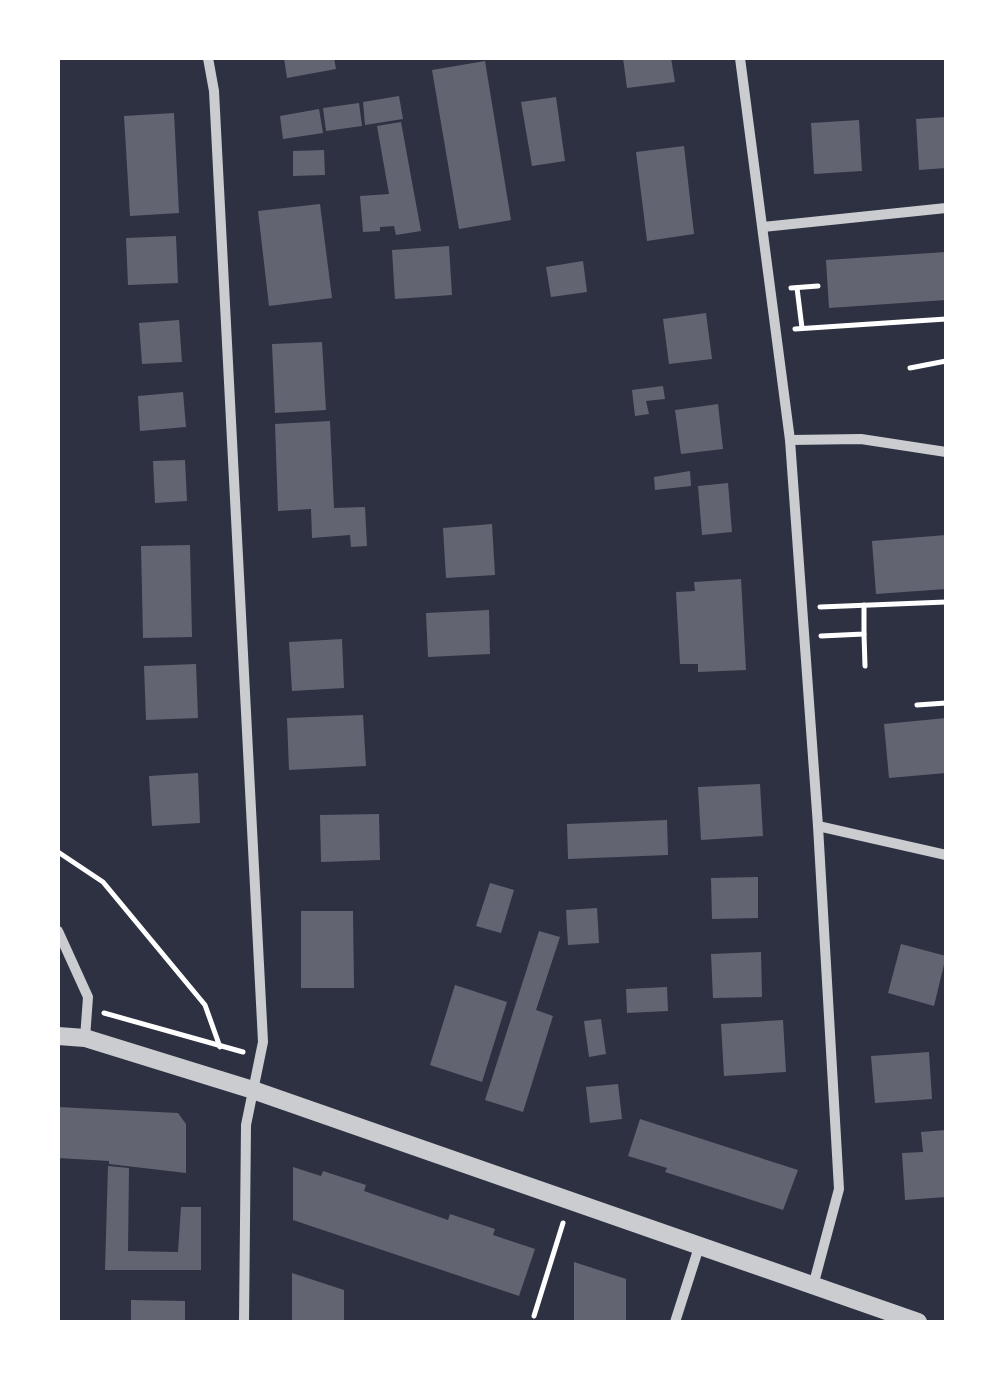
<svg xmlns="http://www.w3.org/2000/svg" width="1004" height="1380" viewBox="0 0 1004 1380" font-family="Lora,serif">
<rect width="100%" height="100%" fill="#2d3142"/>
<!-- building -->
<g fill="#626471">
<polygon points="284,58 334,58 336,69 287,78"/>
<polygon points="623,58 671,58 675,82 627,88"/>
<polygon points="485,61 511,220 459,229 432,70"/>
<polygon points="399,96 403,119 365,125 363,102"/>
<polygon points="556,97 565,161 532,166 521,102"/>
<polygon points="359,103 362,126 326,131 323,108"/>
<polygon points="319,109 323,133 283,139 280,116"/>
<polygon points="174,113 179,213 130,216 124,116"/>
<polygon points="946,117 946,168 919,170 916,119"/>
<polygon points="859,120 862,171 814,174 811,123"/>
<polygon points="401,122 421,231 396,235 394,226 380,227 380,231 363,232 360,196 389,194 377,126"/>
<polygon points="684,146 694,234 647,241 636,152"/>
<polygon points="324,150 325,175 293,176 293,151"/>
<polygon points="320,204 332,298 269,306 258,211"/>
<polygon points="176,236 178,283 128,285 126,238"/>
<polygon points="449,246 452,295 395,299 392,250"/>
<polygon points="946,252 946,300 829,308 826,260"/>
<polygon points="583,261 587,292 551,297 546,267"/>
<polygon points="706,313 712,359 669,364 663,319"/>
<polygon points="179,320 182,362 142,364 139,323"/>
<polygon points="322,342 326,410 275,413 272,344"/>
<polygon points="663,386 665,399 646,401 649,414 635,416 632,390"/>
<polygon points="183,392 186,427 140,431 138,396"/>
<polygon points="718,404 723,449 681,454 675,410"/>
<polygon points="330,421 334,508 365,507 367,546 351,547 350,535 312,538 311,509 278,511 275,424"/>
<polygon points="185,460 187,501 155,503 153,461"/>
<polygon points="690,471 691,486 655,490 654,477"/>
<polygon points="728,483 732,532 702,535 698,486"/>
<polygon points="492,524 495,575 446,578 443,528"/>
<polygon points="946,535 946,589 876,594 872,541"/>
<polygon points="190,545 192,637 143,638 141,546"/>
<polygon points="741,579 746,670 698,672 698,664 680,664 676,592 695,591 694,582"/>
<polygon points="489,610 490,654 428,657 426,613"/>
<polygon points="342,639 344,688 292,691 289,642"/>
<polygon points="196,664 198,718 146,720 144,666"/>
<polygon points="363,715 366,766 289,770 287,718"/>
<polygon points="946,718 946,773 889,778 884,724"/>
<polygon points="198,773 200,823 152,826 149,776"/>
<polygon points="760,784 763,836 701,840 698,787"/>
<polygon points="379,814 380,860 321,862 320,815"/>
<polygon points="667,820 668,855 568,859 567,824"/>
<polygon points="758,877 758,918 712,919 711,878"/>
<polygon points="490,883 514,890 501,933 476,926"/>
<polygon points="597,908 599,943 568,945 566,910"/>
<polygon points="301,911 353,911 354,988 301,988"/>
<polygon points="539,931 560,937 536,1010 553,1016 523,1112 485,1100"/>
<polygon points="901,944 946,956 934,1006 888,993"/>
<polygon points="761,952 762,997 713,998 711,954"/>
<polygon points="455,985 507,1002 482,1082 430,1065"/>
<polygon points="667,987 668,1011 627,1013 626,989"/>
<polygon points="601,1019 606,1054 589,1057 584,1021"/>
<polygon points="783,1020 786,1072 724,1076 721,1024"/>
<polygon points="929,1052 932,1099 875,1103 871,1056"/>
<polygon points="618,1084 622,1119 590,1123 586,1087"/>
<polygon points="58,1107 178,1113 186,1124 186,1173 109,1164 109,1161 58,1158"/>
<polygon points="640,1119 798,1170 783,1210 665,1172 667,1168 628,1156"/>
<polygon points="946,1130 946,1197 905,1200 902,1153 923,1152 921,1132"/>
<polygon points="108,1166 129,1168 128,1251 178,1252 181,1207 201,1207 201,1270 105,1270"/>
<polygon points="293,1167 321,1176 323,1171 366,1185 364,1191 448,1220 450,1214 495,1229 493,1235 535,1249 519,1296 293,1220"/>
<polygon points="574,1262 626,1279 626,1322 574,1322"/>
<polygon points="292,1273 344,1290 344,1322 292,1322"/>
<polygon points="131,1300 185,1301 185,1322 131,1322"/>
</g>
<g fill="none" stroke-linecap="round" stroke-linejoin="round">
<!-- path -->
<g stroke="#fff" stroke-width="5">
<polyline points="791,288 818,286"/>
<polyline points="797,288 802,328"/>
<polyline points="795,329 946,319"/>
<polyline points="910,368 946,361"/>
<polyline points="820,607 946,602"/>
<polyline points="864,634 865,666"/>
<polyline points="821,636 864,634 864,605"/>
<polyline points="917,705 946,703"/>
<polyline points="58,852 103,882 205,1005 220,1047"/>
<polyline points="104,1013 243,1052"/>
<polyline points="534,1316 563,1223"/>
</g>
<!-- minor -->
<g stroke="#caccd0" stroke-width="10">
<polyline points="208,58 214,91 263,1042 246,1125 244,1322"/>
<polyline points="740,58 790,440 818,826 839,1189 813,1286"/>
<polyline points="763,227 946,208"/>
<polyline points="790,440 861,439 946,452"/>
<polyline points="818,826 946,855"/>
<polyline points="58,931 88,997 85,1038"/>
<polyline points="675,1322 699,1247"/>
</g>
<!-- tertiary -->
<polyline stroke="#caccd0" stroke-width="18" points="58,1036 85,1038 253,1090 918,1322"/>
</g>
<!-- border -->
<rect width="1004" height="1380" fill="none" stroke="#ffffff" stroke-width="120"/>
</svg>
